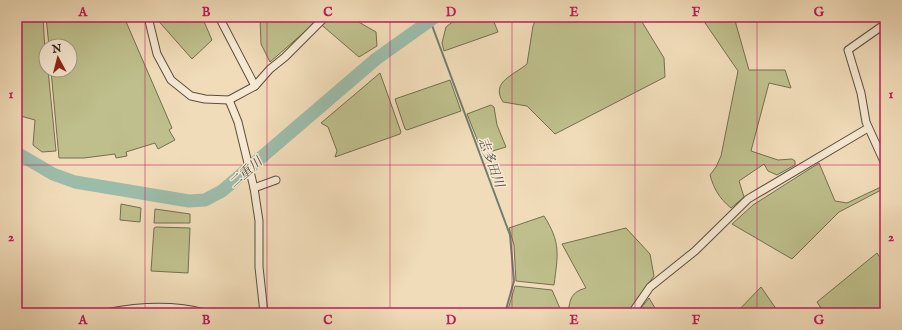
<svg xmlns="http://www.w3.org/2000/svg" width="902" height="330" viewBox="0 0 902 330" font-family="'IM FELL English','Noto Serif JP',serif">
<rect width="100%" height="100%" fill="#f1dcb9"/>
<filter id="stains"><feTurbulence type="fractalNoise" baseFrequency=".005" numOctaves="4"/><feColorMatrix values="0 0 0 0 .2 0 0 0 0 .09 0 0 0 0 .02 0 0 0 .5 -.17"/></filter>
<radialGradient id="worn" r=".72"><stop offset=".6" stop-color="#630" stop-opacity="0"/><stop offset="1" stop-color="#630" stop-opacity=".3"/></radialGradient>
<!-- green -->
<g fill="#bebf8c" stroke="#746f50">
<polygon points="17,17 43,17 46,70 48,70 56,151 42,152 33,145 35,120 17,115"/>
<polygon points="46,17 124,17 172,128 169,130 175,140 158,149 155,143 126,152 127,156 116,158 115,154 84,158 59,158 51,70 70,70 70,46 49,46"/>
<polygon points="155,17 202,17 212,40 192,59"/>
<polygon points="260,17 350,17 376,32 377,46 359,57 317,21 270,62 261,44"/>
<polygon points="459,17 492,17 498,32 444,51 442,43 446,27"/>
<path d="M537,17H639L664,58L665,77L555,134L527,106L503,102C490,82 514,75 527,64L533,26Z"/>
<path d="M701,17H734L749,70H785L791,88L769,83L751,151L778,160L792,159L795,161V165L777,175L768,171L764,164L739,181L744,197L731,208C719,198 714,189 710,175L716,167L721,156L738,71Z"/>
<polygon points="380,73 401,132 400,134 335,157 337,151 328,127 321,123"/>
<polygon points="450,80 461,111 407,130 405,129 395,99"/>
<polygon points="491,105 494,107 497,125 506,147 483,154 467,114"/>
<polygon points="819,163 835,201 847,203 885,185 885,188 839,212 792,259 732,224 753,205"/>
<polygon points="121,204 141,208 140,222 120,220"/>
<polygon points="155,209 190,214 190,223 154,223"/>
<path d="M544,216C561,243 558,254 554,285L516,281L514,245L509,228Z"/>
<polygon points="156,227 190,228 188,273 151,271 154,228"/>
<path d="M626,228L650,254L654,276L627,313H568C570,299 571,292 586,288L562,244Z"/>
<polygon points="877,253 885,266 885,313 824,313 817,302"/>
<polygon points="515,286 552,290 562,313 507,313"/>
<polygon points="761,287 779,313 736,313"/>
<polygon points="649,298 658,313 637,313"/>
</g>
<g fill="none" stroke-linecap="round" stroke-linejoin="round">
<!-- stream -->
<polyline stroke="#6e7d6e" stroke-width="2" points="430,20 510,235 514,281 505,313"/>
<!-- river -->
<polyline stroke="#9cbcaa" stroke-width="13" points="17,153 53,174 75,182 189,201 205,200 222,191 376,59 435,17"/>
<defs>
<g id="minor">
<polyline points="148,17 157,54 171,80 191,96 205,99 229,100 255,86 270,69 285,57 325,17"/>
<polyline points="219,17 255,86"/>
<polyline points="885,24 848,50 861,93 866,122 885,164"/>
<polyline points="229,100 238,122 254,188 259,221 259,267 264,313"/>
<polyline points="254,188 276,180"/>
<polyline points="632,313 650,287 695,251 748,199 868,128"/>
</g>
<path id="tertiary" d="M108,313C139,307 171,305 203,313"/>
</defs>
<!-- minor casing -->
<use href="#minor" stroke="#5c4e3e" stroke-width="9"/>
<!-- tertiary casing -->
<use href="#tertiary" stroke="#5c4e3e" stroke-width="10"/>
<!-- minor -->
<use href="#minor" stroke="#f6e8d2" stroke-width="7"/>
<!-- tertiary -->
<use href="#tertiary" stroke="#f6e8d2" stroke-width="8"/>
</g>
<!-- grid -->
<path fill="none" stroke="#c2185b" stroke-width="1" stroke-opacity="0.55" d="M145,17V313M267,17V313M390,17V313M512,17V313M635,17V313M757,17V313M17,165H885"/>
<g text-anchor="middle" stroke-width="3" stroke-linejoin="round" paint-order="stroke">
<!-- water labels -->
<g font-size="13" font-style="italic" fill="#4c4e42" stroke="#f6e8d2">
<text transform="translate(492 162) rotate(70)" y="5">志多田川</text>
<text transform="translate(245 172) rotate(-41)" y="5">二重川</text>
</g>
</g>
<!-- margin -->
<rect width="902" height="330" fill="none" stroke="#f1dcb9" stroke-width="44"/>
<!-- north arrow -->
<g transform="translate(58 58) rotate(353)"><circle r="19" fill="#f6e8d2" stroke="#a49886"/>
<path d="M0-3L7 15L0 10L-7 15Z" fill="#8f2418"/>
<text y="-6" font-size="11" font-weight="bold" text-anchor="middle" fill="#2a1f15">N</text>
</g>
<rect x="22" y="22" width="858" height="286" fill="none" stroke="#c2185b" stroke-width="1.5"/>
<g font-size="13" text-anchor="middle" font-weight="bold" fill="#c2185b">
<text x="83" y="16">A</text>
<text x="206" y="16">B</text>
<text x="328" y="16">C</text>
<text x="451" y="16">D</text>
<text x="574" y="16">E</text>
<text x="696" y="16">F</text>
<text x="819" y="16">G</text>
<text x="11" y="98">1</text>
<text x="891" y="98">1</text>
<text x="11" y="241">2</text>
<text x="891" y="241">2</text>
<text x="83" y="324">A</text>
<text x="206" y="324">B</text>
<text x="328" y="324">C</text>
<text x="451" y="324">D</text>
<text x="574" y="324">E</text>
<text x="696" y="324">F</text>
<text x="819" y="324">G</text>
</g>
<rect width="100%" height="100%" filter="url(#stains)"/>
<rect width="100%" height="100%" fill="url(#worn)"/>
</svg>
